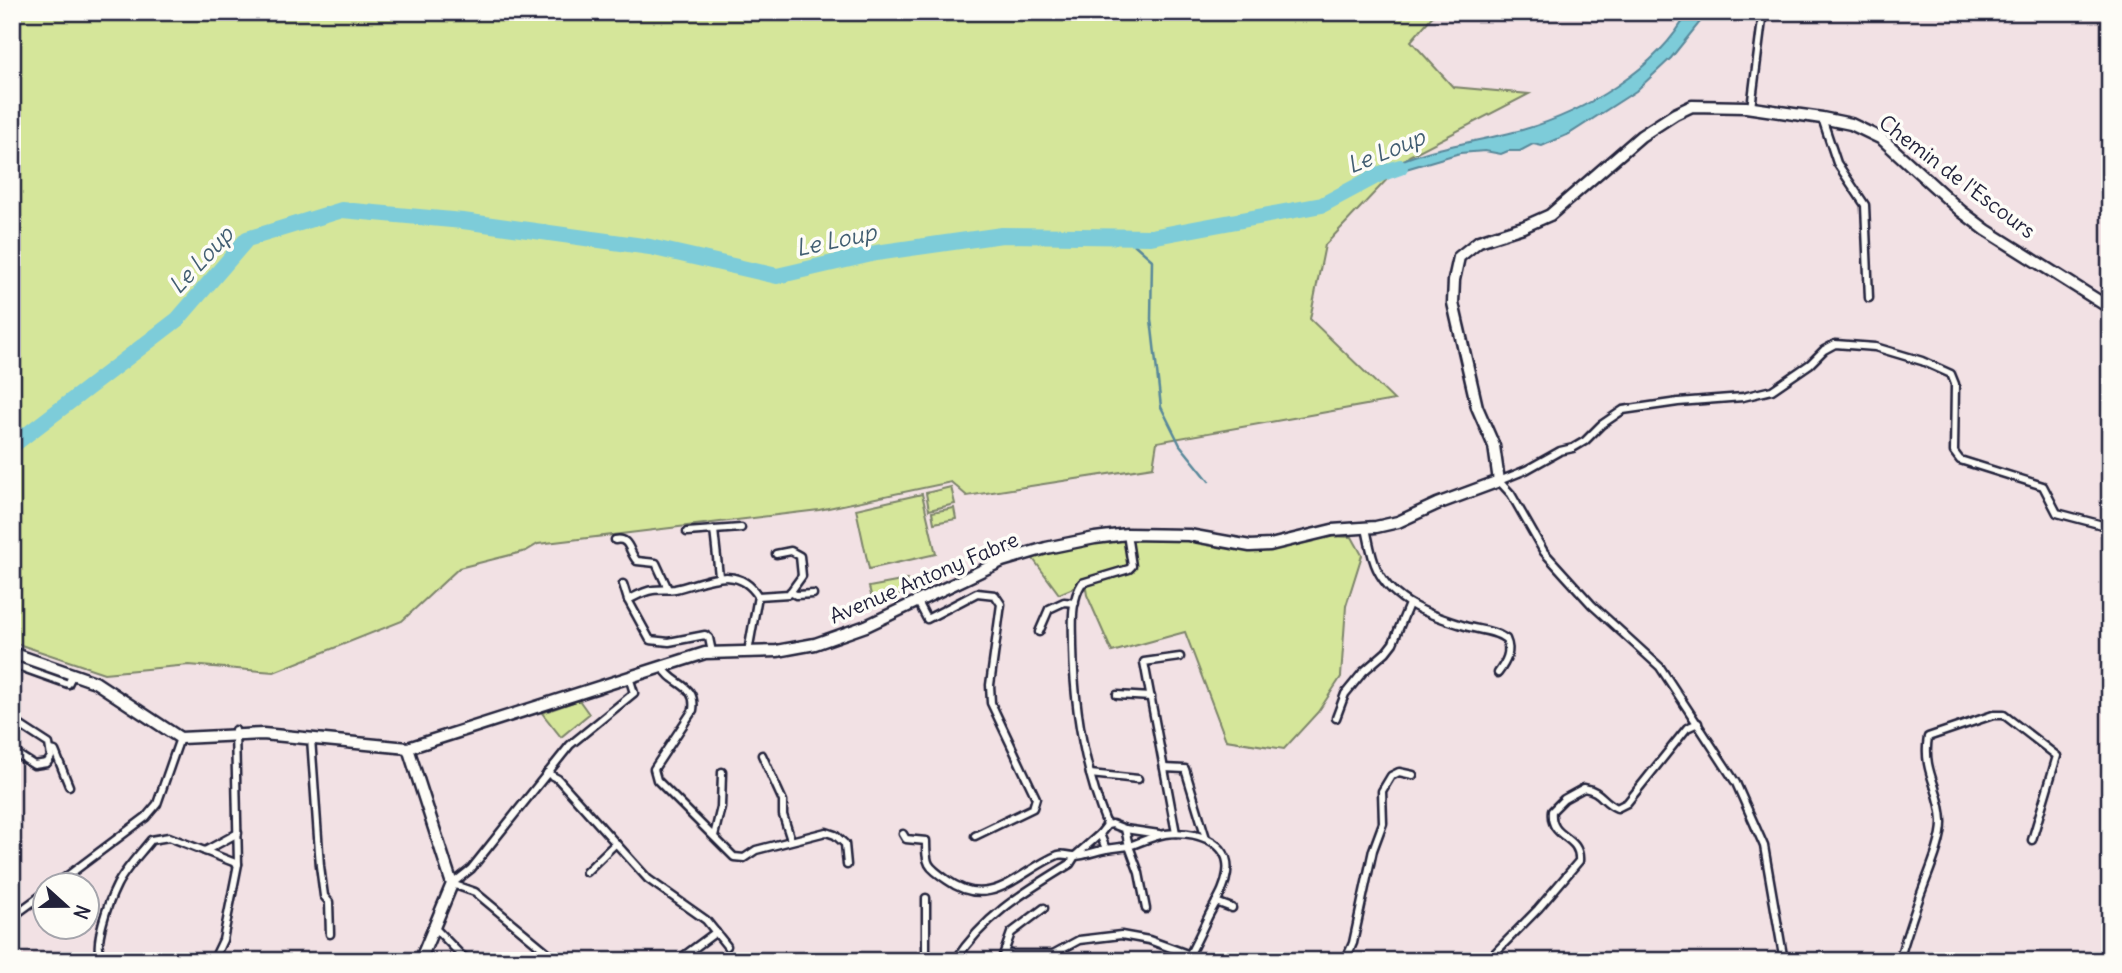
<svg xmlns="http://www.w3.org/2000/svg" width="2122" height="973" viewBox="0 0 2122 973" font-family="Delius,sans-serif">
<rect width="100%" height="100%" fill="#f2e1e4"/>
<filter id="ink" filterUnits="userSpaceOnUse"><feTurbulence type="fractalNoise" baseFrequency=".0143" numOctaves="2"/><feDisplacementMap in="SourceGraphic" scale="14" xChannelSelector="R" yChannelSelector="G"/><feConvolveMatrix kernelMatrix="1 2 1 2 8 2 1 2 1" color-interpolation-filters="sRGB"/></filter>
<g filter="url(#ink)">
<!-- green -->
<g fill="#d5e69a" stroke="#7c846a" stroke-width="2">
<polygon points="12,12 1436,12 1411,41 1453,87 1529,94 1409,156 1325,245 1310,319 1394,400 1157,442 1153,467 967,496 951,482 819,510 538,544 526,551 459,568 402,621 274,672 189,665 104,673 12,642"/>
<polygon points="951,487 955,504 929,510 926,493"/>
<polygon points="922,494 936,554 869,569 856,509"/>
<polygon points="954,508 956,519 934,523 932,512"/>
<polygon points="1200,532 1275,548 1325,536 1352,537 1362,555 1346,606 1341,677 1318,712 1284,749 1226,740 1185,632 1112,652 1087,595 1085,583 1059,594 1031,556 1113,537"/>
<polygon points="907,580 909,591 874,606 869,587"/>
<polygon points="579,700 589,714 561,737 542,713"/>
</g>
<!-- water -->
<path fill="#7dccd9" stroke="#59889a" stroke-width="2" d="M1688,12H1708L1671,58L1636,91L1569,134L1542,146L1533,144L1520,151H1508L1501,154L1485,151L1460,153L1382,176L1378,171C1424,147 1473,143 1522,130C1583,113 1658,69 1688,12Z"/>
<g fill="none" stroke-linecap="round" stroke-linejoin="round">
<!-- stream -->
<polyline stroke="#59889a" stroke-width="2.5" points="1126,237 1152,260 1151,319 1161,407 1180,445 1209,481"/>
<!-- river -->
<polyline stroke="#7dccd9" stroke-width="16" points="12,446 178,319 247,239 342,210 463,221 650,247 777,276 876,253 1002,235 1151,237 1322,205 1380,174 1400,167"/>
<defs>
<g id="street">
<polyline points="1751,108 1763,12"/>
<polyline points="1822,118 1837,163 1865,205 1869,298"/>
<path d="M1366,528C1369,541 1371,557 1377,569C1393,603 1432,616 1465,626C1478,630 1494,630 1506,639C1512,652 1506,662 1498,673"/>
<polyline points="714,530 741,528"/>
<polyline points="687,532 714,530 719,576"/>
<path d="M615,540C630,537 628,551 637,561L656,563L668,589"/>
<polyline points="623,584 628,600"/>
<polyline points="790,592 796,595 813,594"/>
<polyline points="758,596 789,594 802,576 800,556 791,551 776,554"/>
<polyline points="918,602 927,619 977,593 995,595 1001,604 990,685 991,703 1036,798 1033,808 975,836"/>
<polyline points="1039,632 1049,609 1064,602 1075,603"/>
<path d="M712,652L709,638L705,635L669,642L650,640L628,600C636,596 644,591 653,590C660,589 668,590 675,589C704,583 737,562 758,596L748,652"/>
<polyline points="12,664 68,684 73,674"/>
<path d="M662,666C672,686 697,683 693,710L654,769L657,780L734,857L744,858L756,850L826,832L835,835L845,844L847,865"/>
<polyline points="1117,695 1151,697"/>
<polyline points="1336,718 1345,694 1363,672 1386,652 1393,643 1409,604"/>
<polyline points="12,720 49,744 51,757 47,763 34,765 12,751"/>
<polyline points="311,738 320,866 324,896 329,902 330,934"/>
<polyline points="51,750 55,751 69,786"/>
<polyline points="762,755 783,801 783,815 791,840"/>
<polyline points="1164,768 1185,769 1206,838"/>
<polyline points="547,773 558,779 648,879 706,920 727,946"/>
<polyline points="1090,774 1138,779"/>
<polygon points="1112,824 1125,829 1129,846 1106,849 1100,834 1107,825"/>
<path d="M1107,825C1084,768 1074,707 1073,646C1073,624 1070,602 1082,583L1129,569L1132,566L1127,534"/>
<polyline points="1125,829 1159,834"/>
<polyline points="1176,833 1144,662 1180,657"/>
<path d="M903,834L906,839L926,841C926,865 927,866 947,880C991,912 1019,871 1058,855C1064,853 1068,856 1074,856C1084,856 1096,851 1106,849"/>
<polyline points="714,836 721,807 722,772"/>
<polyline points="205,851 238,833"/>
<polyline points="586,872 616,843"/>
<polyline points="452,884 471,869 570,745 634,693 629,677"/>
<polyline points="452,884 475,892 558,961"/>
<polyline points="54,886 146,817 157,804 180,738"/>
<polyline points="926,898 926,961"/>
<polyline points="1216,902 1232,908"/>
<path d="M1146,909L1139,873L1129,846C1141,842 1153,836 1165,834C1192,830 1232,840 1227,873C1225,890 1215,903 1208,917C1201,932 1194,947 1186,961"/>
<polyline points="12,917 46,892"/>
<polyline points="435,928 461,955 471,961"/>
<polyline points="1005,954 1053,954 1079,940 1121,935 1149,940 1190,955"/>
<path d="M101,961C93,943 108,903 117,885C125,869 140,854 151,840L169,837L238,864"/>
<polyline points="213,961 223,940 238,864 235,730"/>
<polyline points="677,961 716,932"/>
<path d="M955,961C986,914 1023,893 1070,864L1075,856L1100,834"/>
<polyline points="1001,961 1011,933 1044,908"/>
<polyline points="1345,961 1353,943 1373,850 1383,823 1382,791 1391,776 1399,772 1413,775"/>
<path d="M1487,961L1538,909L1579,861C1581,834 1549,840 1552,811L1564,799L1584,788C1602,791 1601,801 1617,808L1627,803L1687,728L1698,723"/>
<polyline points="1784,961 1764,846 1736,783 1660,667 1592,605 1544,552 1511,494 1499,481 1526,470 1560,451 1573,448 1585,441 1601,425 1623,410 1678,402 1743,397 1772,390 1810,364 1824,350 1835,344 1875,347 1922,361 1951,374 1955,384 1954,452 1960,460 2043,486 2057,513 2110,527"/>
<path d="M1899,961C1905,940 1912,919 1919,899C1926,878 1943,842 1942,821C1941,788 1922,773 1928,737L1993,715H2004L2057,756L2032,840"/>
</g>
<g id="secondary">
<polyline points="12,653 95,682 180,738 263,734 408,748 705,653 777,651 815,644 866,626 1002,561 1046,548 1095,538 1127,534 1189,535 1250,546 1270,545 1332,530 1376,527 1398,522 1437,504 1499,481 1494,446 1477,407 1453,303 1454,280 1459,257 1479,241 1523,227 1550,215 1641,136 1675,114 1692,106 1746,107 1822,118 1851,124 1882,139 1961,211 1986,230 2110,308"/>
<polyline points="408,748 452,884 420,961"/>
</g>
</defs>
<!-- street casing -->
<use href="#street" stroke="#22223b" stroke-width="11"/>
<!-- secondary casing -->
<use href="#secondary" stroke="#22223b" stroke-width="15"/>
<!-- street -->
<use href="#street" stroke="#fdfcf7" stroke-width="6"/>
<!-- secondary -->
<use href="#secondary" stroke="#fdfcf7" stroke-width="10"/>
</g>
</g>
<g text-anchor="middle" stroke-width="7" stroke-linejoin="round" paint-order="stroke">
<!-- street labels -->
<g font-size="21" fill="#22223b" stroke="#fdfcf7">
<text transform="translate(1957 177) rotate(37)" y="7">Chemin de l'Escours</text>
<text transform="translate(924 578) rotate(-23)" y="7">Avenue Antony Fabre</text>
</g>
<!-- water labels -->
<g font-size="23" font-style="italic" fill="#425e72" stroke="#fdfcf7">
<text transform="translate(1386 151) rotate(-22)" y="8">Le Loup</text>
<text transform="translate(836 240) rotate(-12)" y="8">Le Loup</text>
<text transform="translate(201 260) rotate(-47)" y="8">Le Loup</text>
</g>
</g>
<!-- margin -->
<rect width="2122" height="973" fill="none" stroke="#fdfcf7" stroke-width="42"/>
<rect x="21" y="21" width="2080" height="931" fill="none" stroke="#22223b" stroke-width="2.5" filter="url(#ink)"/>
<!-- north arrow -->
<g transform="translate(66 906) rotate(111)"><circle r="33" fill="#fdfcf7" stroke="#a5a5ac" stroke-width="2"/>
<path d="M0-5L12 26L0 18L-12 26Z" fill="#22223b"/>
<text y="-10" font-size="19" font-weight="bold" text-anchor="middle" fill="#22223b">N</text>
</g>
</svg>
